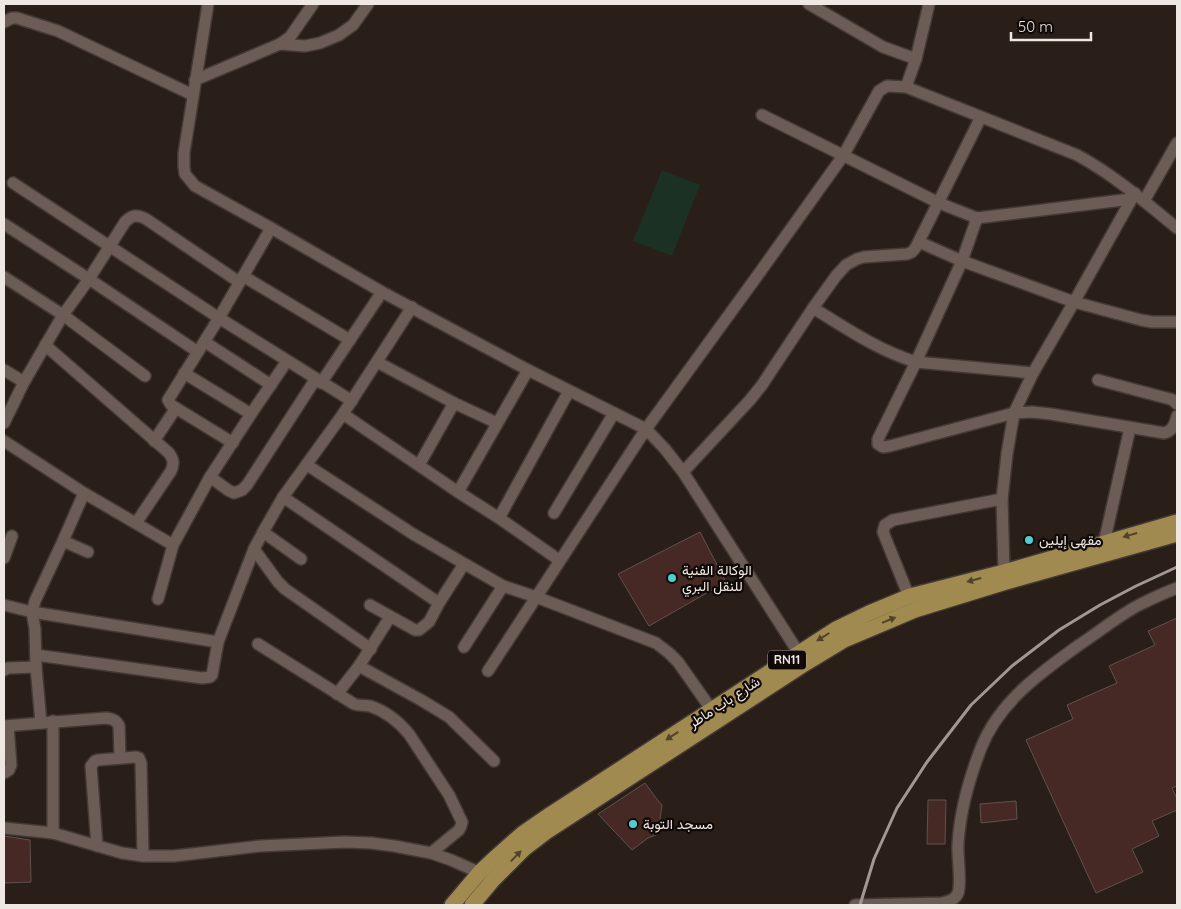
<svg xmlns="http://www.w3.org/2000/svg" width="1181" height="909" viewBox="0 0 1181 909" font-family="Quicksand,Vazirmatn,sans-serif">
<rect width="100%" height="100%" fill="#2a1e18"/>
<!-- green -->
<polygon fill="#1b3124" points="662,170 700,185 672,256 633,241"/>
<!-- building -->
<g fill="#462924" stroke="#61514e">
<polygon points="700,532 726,582 649,626 618,574"/>
<polygon points="1177,618 1177,786 1172,788 1177,799 1177,810 1152,821 1159,836 1132,849 1143,872 1096,893 1026,740 1073,719 1067,705 1117,683 1109,666 1155,645 1148,631"/>
<polygon points="645,783 656,798 662,805 658,834 648,838 632,850 598,814"/>
<polygon points="928,800 946,800 945,844 927,844"/>
<polygon points="1016,801 1017,819 981,823 980,804"/>
<polygon points="4,836 30,840 31,882 4,883"/>
</g>
<g fill="none" stroke-linecap="round" stroke-linejoin="round">
<defs>
<g id="street">
<polyline points="208,4 184,153 184,167 185,174 195,186 271,228 382,292 528,370 646,429 665,449 683,472 802,658"/>
<polyline points="809,4 883,47 916,59"/>
<path d="M929,4L916,59L906,87L1077,155C1114,175 1145,202 1177,228"/>
<polyline points="4,22 12,18 17,18 58,31 193,95"/>
<polyline points="280,44 305,46 320,43 339,35 353,25 368,4"/>
<polyline points="195,80 280,44 290,37 313,4"/>
<polyline points="762,115 939,203 977,218 1131,199"/>
<polyline points="13,183 219,318 352,401"/>
<polyline points="1144,201 1177,143"/>
<path d="M977,218L962,261L916,362L878,439V444L883,447L890,446L1014,413L1032,412L1051,414L1164,433C1173,431 1175,424 1177,416"/>
<polyline points="4,224 89,279 198,352"/>
<polyline points="919,242 962,261 1074,302 1141,320 1152,322 1177,322"/>
<polyline points="243,276 350,340"/>
<polyline points="4,277 63,315 145,376"/>
<path d="M813,308C846,328 879,351 916,362L1033,373"/>
<polyline points="205,342 271,385"/>
<path d="M45,345L169,453C174,460 174,464 171,471L136,523"/>
<polyline points="377,362 454,403 497,423"/>
<polyline points="4,370 24,382"/>
<polyline points="184,373 251,414"/>
<polyline points="1098,380 1170,399 1173,400 1177,404"/>
<polyline points="321,383 382,292"/>
<polyline points="343,414 458,492 499,518 559,560"/>
<path d="M4,423L24,382L63,315L89,279L125,222C132,215 137,214 146,219L239,282"/>
<polyline points="4,441 84,493 173,545"/>
<polyline points="154,441 176,408"/>
<polyline points="233,443 171,405 168,400 219,318 271,228"/>
<polyline points="307,465 413,534 503,586 536,597 656,643 669,653 678,662 716,716"/>
<polyline points="419,465 454,403"/>
<polyline points="683,472 750,400 762,385 813,308 836,276 846,265 857,259 864,257 907,254 912,252 916,247 981,117"/>
<polyline points="210,477 228,490 234,493 242,490 247,485 315,380"/>
<polyline points="458,492 528,370"/>
<polyline points="283,497 439,603"/>
<polyline points="554,513 614,413"/>
<polyline points="499,518 569,391"/>
<polyline points="263,532 301,559"/>
<polyline points="63,541 88,552"/>
<polyline points="1104,543 1130,428"/>
<polyline points="254,549 278,582 285,589 371,649"/>
<polyline points="4,558 12,536"/>
<polyline points="1005,580 1004,572 1002,499 1007,454 1014,413 1033,373 1074,302 1135,193"/>
<polyline points="158,599 173,545 210,477 251,414 287,361"/>
<polyline points="912,604 883,532 885,525 893,520 1002,499"/>
<polyline points="4,605 32,612 218,642"/>
<polyline points="370,605 415,630 419,630 429,622 439,603 464,564"/>
<path d="M258,644L354,704C359,706 365,705 370,706C385,711 399,722 409,734L449,795L462,822L461,826L459,830L431,853"/>
<polyline points="464,647 503,586"/>
<polyline points="36,655 202,678 210,677 212,675 218,642 254,549 263,532 283,497 343,414 412,307"/>
<polyline points="359,666 421,700 449,717 494,761"/>
<polyline points="4,670 8,668 36,667"/>
<polyline points="488,671 646,429 755,279 843,156 879,91 887,86 906,87"/>
<polyline points="337,694 359,666 390,617"/>
<polyline points="41,723 36,667 35,629 32,612 35,601 63,541 84,493"/>
<path d="M4,726L106,718C113,719 116,720 119,726L120,757"/>
<polyline points="4,773 9,770 11,765 8,726"/>
<polyline points="4,828 53,833 122,853 143,856 174,856 260,846 345,842 371,843 394,846 431,853 451,860 485,875"/>
<polyline points="53,833 53,721"/>
<polyline points="97,846 91,766 95,761 98,760 136,757 139,758 141,763 143,856"/>
<path d="M855,905L942,903C949,901 955,900 958,893C962,881 957,858 958,844C960,811 969,779 981,748C999,702 1040,673 1079,645C1099,632 1118,616 1139,605C1151,599 1164,593 1177,588"/>
</g>
<g id="primary">
<polyline points="452,905 480,872 496,857 522,834 551,814 836,629 869,613 910,596 1004,572 1177,522"/>
<polyline points="472,905 493,880 525,848 546,832 806,663 844,640 915,610 1006,582 1177,534"/>
</g>
</defs>
<!-- street casing -->
<use href="#street" stroke="#433935" stroke-width="14"/>
<!-- primary casing -->
<use href="#primary" stroke="#433935" stroke-width="18"/>
<!-- street -->
<use href="#street" stroke="#6b5c55" stroke-width="11"/>
<!-- primary -->
<use href="#primary" stroke="#a08a4f" stroke-width="15"/>
<!-- rail -->
<polyline stroke="#a29893" stroke-width="3" points="860,905 874,859 897,808 927,762 971,705 1012,666 1059,630 1100,605 1136,586 1177,567"/>
</g>
<!-- one-way arrows -->
<defs><path id="oneway-solid" d="M-6-.8H1V-3.2L6.5 0L1 3.2V.8H-6Z" transform="scale(1.25)"/></defs>
<g fill="#504327">
<use href="#oneway-solid" transform="translate(1130 535) rotate(164)"/>
<use href="#oneway-solid" transform="translate(974 580) rotate(165)"/>
<use href="#oneway-solid" transform="translate(889 620) rotate(-22)"/>
<use href="#oneway-solid" transform="translate(823 637) rotate(148)"/>
<use href="#oneway-solid" transform="translate(672 736) rotate(147)"/>
<use href="#oneway-solid" transform="translate(516 856) rotate(-46)"/>
</g>
<!-- markers -->
<g fill="#52cdcf" stroke="#0f0907" stroke-width="2">
<circle cx="1029" cy="540" r="5"/>
<circle cx="672" cy="578" r="5"/>
<circle cx="633" cy="824" r="5"/>
</g>
<g text-anchor="middle" stroke-width="4.5" stroke-linejoin="round" paint-order="stroke">
<!-- shield labels -->
<rect fill="#0f0907" stroke="#aca4a0" stroke-width="1" x="768" y="650.5" width="38" height="19" rx="4"/>
<g font-size="12" font-weight="bold" fill="#efe7e2">
<text x="787" y="664">RN11</text>
</g>
<!-- poi labels -->
<g font-size="14" fill="#efe7e2" stroke="#0f0907" text-anchor="start">
<text x="1039" y="545">مقهى إيلين</text>
<text x="682" y="575">الوكالة الفنية<tspan x="682" dy="16">للنقل البري</tspan></text>
<text x="643" y="829">مسجد التوبة</text>
</g>
<!-- street labels -->
<g font-size="14" fill="#efe7e2" stroke="#0f0907">
<text transform="translate(724 702) rotate(-33)" y="5">شارع باب ماطر</text>
</g>
</g>
<!-- border -->
<rect width="1181" height="909" fill="none" stroke="#efe7e2" stroke-width="10"/>
<!-- scale -->
<path d="M1011 32v8h80v-8" fill="none" stroke="#efe7e2" stroke-width="2.5"/>
<text x="1018" y="32" font-size="15" fill="#efe7e2" stroke="#0f0907" stroke-width="4" paint-order="stroke">50 m</text>
</svg>
